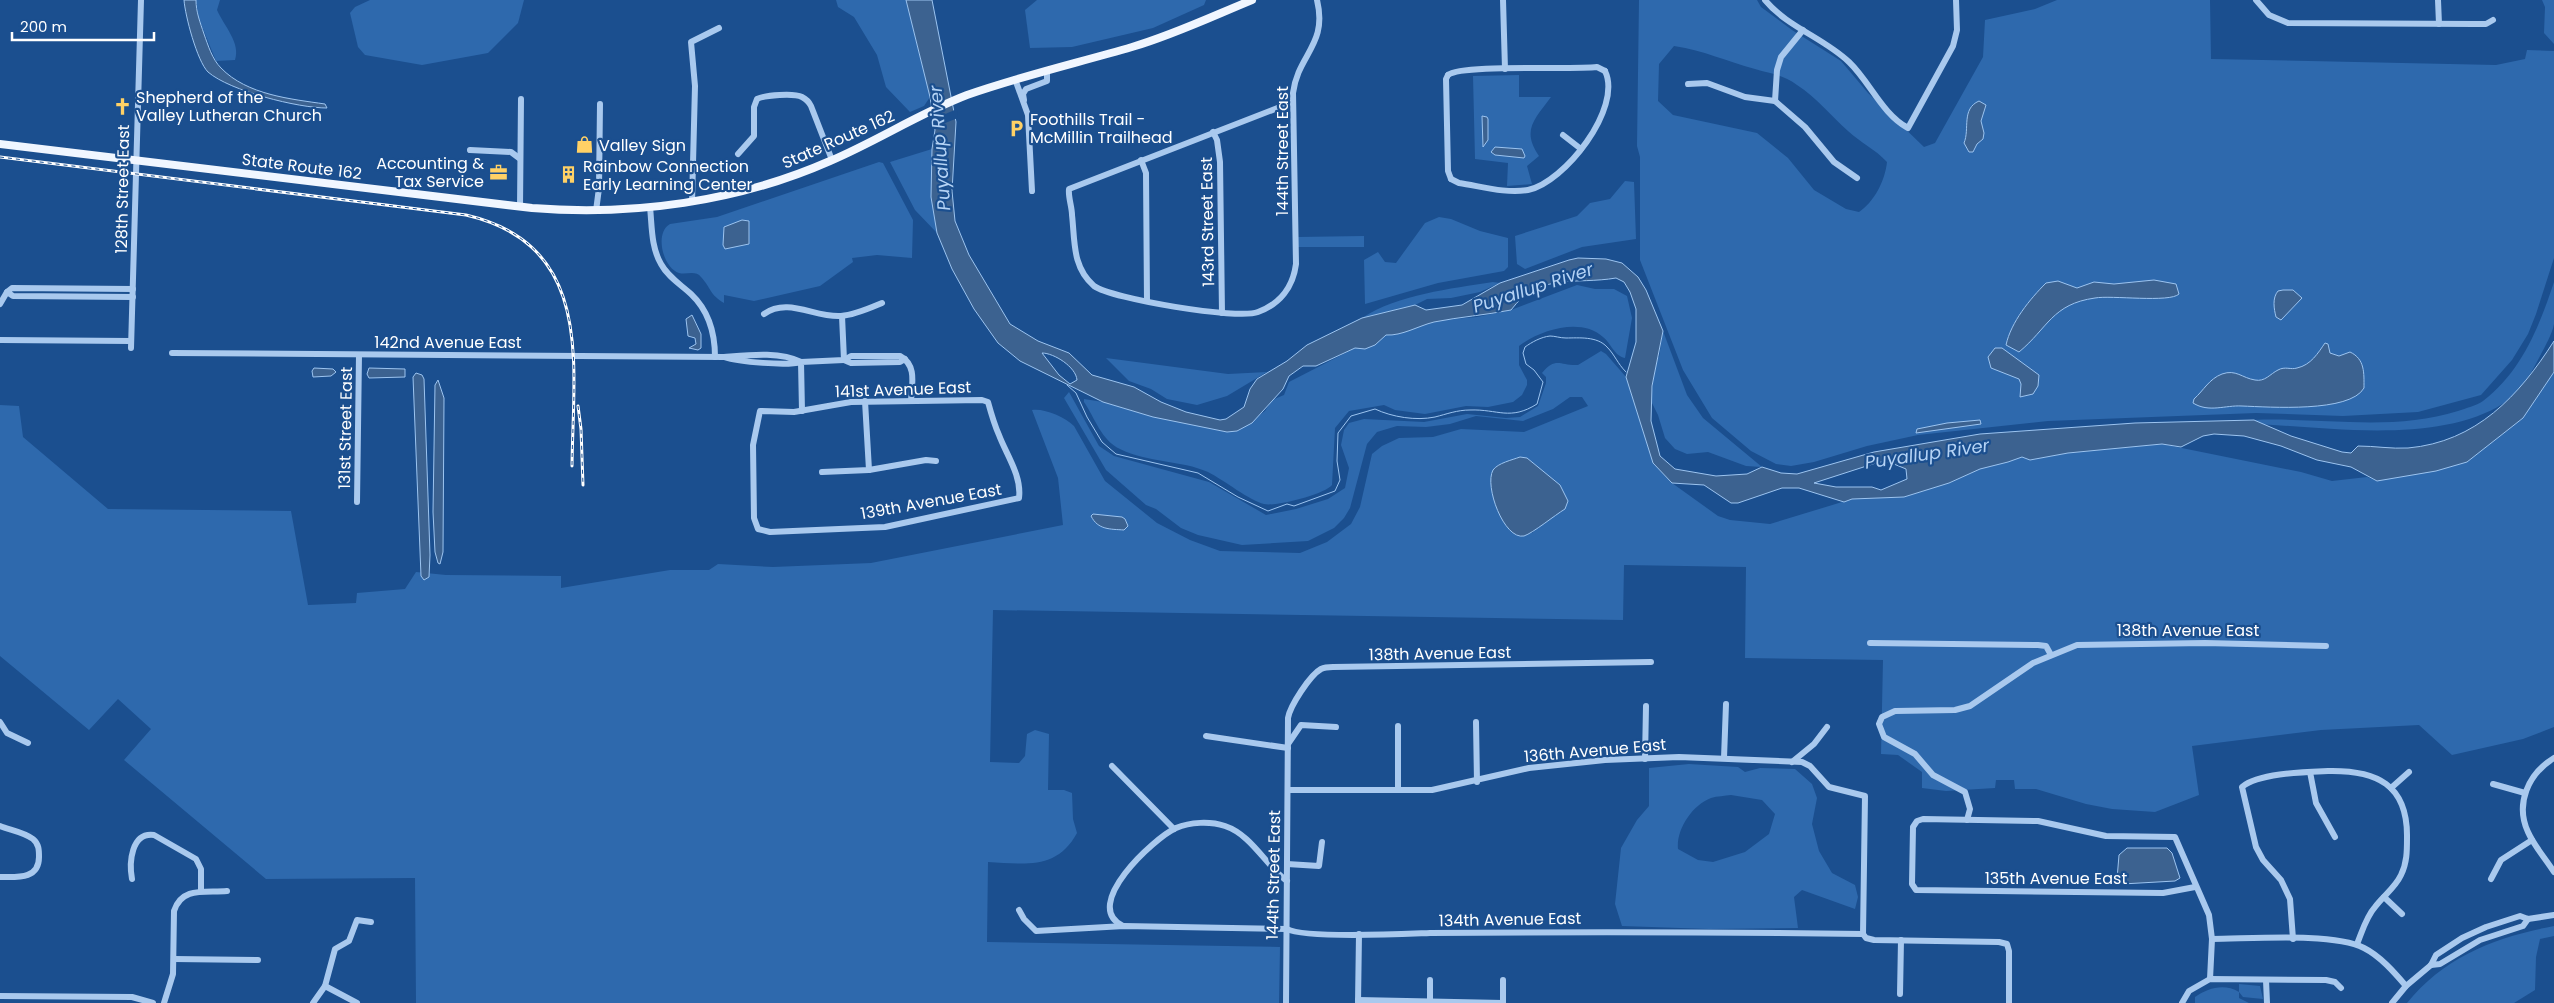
<svg xmlns="http://www.w3.org/2000/svg" width="2554" height="1003" viewBox="0 0 2554 1003" font-family="Poppins,sans-serif">
<rect width="100%" height="100%" fill="#1b4f8f"/>
<!-- green -->
<g fill="#2e69ad" fill-rule="evenodd">
<path d="M196,0H220L217,10C224,26 241,43 235,60L216,61L199,19Z"/>
<polygon points="370,0 524,0 518,23 488,53 422,65 365,55 358,47 350,13 355,7"/>
<polygon points="836,0 906,0 930,97 924,106 910,112 886,87 877,55 854,17 838,7"/>
<polygon points="1037,0 1206,0 1204,5 1153,28 1072,47 1030,48 1025,10"/>
<path d="M1639,0H1757L1761,7L1792,30L1841,61L1868,93L1924,147L1935,143L1983,57L1985,20L2035,9L2057,0H2210L2211,59L2496,65L2525,59L2527,50L2554,51V258L2536,314L2528,334L2512,360L2481,395L2418,412L2343,416L2256,413L2048,421L1918,435L1867,446L1814,462L1791,466L1776,464L1751,451L1712,418L1683,370L1640,260V157L1637,146ZM1674,46C1705,51 1726,61 1755,69C1771,74 1782,74 1797,85C1817,98 1831,116 1848,131C1861,143 1875,149 1887,162C1885,181 1874,202 1859,212L1846,209L1814,190L1788,158L1757,133L1673,115L1658,101L1659,64Z"/>
<polygon points="2542,0 2554,0 2554,44 2544,33 2545,7"/>
<path d="M1519,75V97H1551C1535,119 1521,130 1539,156L1527,166L1532,184L1507,186L1508,163L1475,159L1473,76Z"/>
<polygon points="932,149 931,197 937,233 915,210 890,162"/>
<path d="M879,162L883,163L913,220L912,258L877,255L852,258L853,262L820,286L754,301L724,295V303C710,295 711,288 701,277C696,270 686,275 679,273C663,268 654,233 670,224L717,217Z"/>
<polygon points="1625,181 1634,182 1636,239 1582,247 1525,269 1517,264 1515,236 1577,216 1590,203 1610,199"/>
<polygon points="1439,217 1451,219 1480,231 1508,238 1508,267 1504,271 1438,283 1365,304 1364,260 1378,252 1385,262 1396,263 1425,223"/>
<polygon points="1364,236 1364,247 1298,247 1298,237"/>
<path d="M1493,282L1500,283L1480,292L1451,298L1427,299L1415,305L1362,318C1399,294 1450,289 1493,282Z"/>
<path d="M2554,282C2554,296 2554,310 2554,324C2552,335 2544,348 2539,358C2531,374 2519,393 2504,403C2441,444 2331,428 2259,424L2254,420C2322,417 2392,432 2458,411C2466,408 2476,406 2483,401C2522,371 2539,327 2554,282Z"/>
<path d="M1577,285L1595,289H1614L1627,296L1632,318L1625,358C1614,356 1611,343 1603,337C1581,317 1540,330 1519,346V365L1527,380V385L1522,395L1513,402L1488,407L1466,406L1425,414L1395,410L1384,405L1349,411L1335,428L1332,485C1325,494 1276,507 1264,504C1250,501 1224,480 1208,472C1181,460 1148,463 1120,449C1101,440 1095,418 1084,402V399L1103,402L1153,417L1227,432L1237,431L1265,411L1272,400L1284,395L1289,382L1355,348C1369,349 1375,344 1386,335H1395L1417,326L1443,320L1477,317L1511,310Z"/>
<polygon points="1663,331 1687,395 1703,418 1762,467 1746,466 1708,452 1687,454 1675,449 1665,438 1658,415 1651,401 1655,359 1659,357"/>
<path d="M1601,351L1606,354L1626,377L1653,463L1672,483L1718,516L1730,520L1770,524L1852,499L1904,497L1949,483L1980,469L2008,462L2022,457L2030,460L2068,453L2162,444L2301,472L2332,481L2367,477L2377,481L2467,462L2523,418L2554,372V727L2523,739L2452,755L2419,725L2321,730L2192,746L2199,795L2155,812L2112,809L2086,804L2036,789H2015L2014,780H1996L1995,788L1946,791L1922,788V772L1898,755L1881,754L1883,660L1745,658L1746,567L1624,565L1623,620L993,610L990,762L1019,763L1025,756L1027,734L1035,730L1049,734L1048,790H1064L1072,793L1073,819L1077,833C1057,870 1025,864 988,862L987,942L1280,947L1279,1003H416L415,878L266,879L124,760L151,729L118,699L89,730L0,656V405L19,406L23,437L108,509L291,511L308,605L356,603L357,593L405,589L416,572L446,575L561,576V588L670,570H709L718,564L773,567L871,563L1063,525L1058,478L1032,410C1044,408 1065,417 1074,426L1105,481L1157,523L1190,540L1220,551L1300,553L1327,542L1351,524L1360,507L1372,454L1382,446L1399,438L1433,437L1461,429L1524,432L1588,406L1582,397H1570L1553,409L1523,421L1476,416L1450,424L1426,427L1397,426L1377,432L1367,444L1350,508L1344,518L1334,528L1308,541L1242,545L1198,535L1181,528L1156,509L1146,505L1106,470L1064,398L1069,392L1099,446L1114,456L1209,482L1266,515L1296,509L1328,499L1345,488L1349,468L1341,445L1344,430L1349,423L1364,419L1424,422L1467,414L1506,418L1520,417L1538,406L1546,383V377L1542,373C1556,356 1560,366 1578,365ZM1520,457C1541,460 1555,493 1565,509L1543,522L1532,533L1497,466Z"/>
<polygon points="1106,358 1228,374 1267,372 1227,396 1197,405 1167,399 1151,389 1129,381"/>
<path d="M1689,764L1738,767L1745,772L1760,768L1795,769L1812,784L1817,798L1812,824L1819,851L1832,873L1855,885L1858,897L1855,909L1802,890L1794,897L1798,928L1709,929L1622,926L1615,904L1621,848L1637,820L1649,806V768ZM1731,795L1762,800L1775,814L1769,834L1745,852L1713,862L1698,860L1678,849C1676,830 1692,805 1711,798C1717,796 1725,796 1731,795Z"/>
<path d="M2554,926V936L2540,939L2536,957L2535,990L2514,1003H2407C2445,956 2496,937 2554,926Z"/>
<path d="M2239,984L2260,986L2263,999L2243,997L2239,992V998L2249,1003H2195V997C2208,988 2224,983 2239,992Z"/>
</g>
<!-- water -->
<g fill="#3c6290" stroke="#9cc4f0" fill-rule="evenodd">
<path d="M184,0H196C196,12 200,22 204,34C208,45 212,59 221,68C247,95 291,99 325,104L327,108C298,108 230,91 208,72C197,61 185,15 184,0Z"/>
<path d="M906,0H932L956,122L952,191L955,221L969,255L1010,324L1038,341L1069,353L1092,375L1134,387L1161,402L1186,412L1220,420L1226,419L1244,407L1250,389L1257,379L1287,361L1307,345L1362,318L1415,305L1426,310L1462,305L1500,283L1569,260L1578,258L1606,259L1622,263L1638,277L1646,290L1663,331L1652,386L1651,421L1660,456L1675,469L1716,476L1747,474L1762,467L1781,473L1797,474L1874,452L1980,434L2135,423L2254,420L2291,436L2342,452L2351,453L2358,446C2375,446 2391,449 2408,448C2476,442 2519,396 2554,341V372L2523,418L2467,462L2436,471L2377,481L2351,467L2317,460L2281,446L2244,436L2214,434L2203,436L2181,447L2162,444L2068,453L2030,460L2022,457L2008,462L1980,469L1949,483L1904,497L1852,499L1844,502L1799,488H1782L1738,503H1731L1704,485L1672,483L1653,463L1626,377L1636,342V309L1630,292L1624,282L1616,278C1576,285 1539,272 1511,310C1486,315 1459,317 1434,322C1418,326 1402,336 1386,335L1375,345L1365,349L1355,348L1316,366H1303L1289,376L1283,389L1252,423L1237,431L1227,432L1153,417L1103,402L1020,361L998,343L974,309L952,269L937,233L931,197L932,149L935,130L930,97ZM1042,353C1054,353 1076,367 1077,380L1070,384L1059,375ZM1879,462H1889L1906,469L1907,479L1881,490L1872,487H1836L1814,483Z"/>
<path d="M1979,101L1986,105L1981,121L1984,133L1983,139L1977,144L1973,152H1969L1964,143C1970,129 1961,109 1979,101Z"/>
<polygon points="1482,116 1487,117 1488,119 1488,140 1483,147"/>
<polygon points="1495,147 1522,149 1525,156 1524,158 1495,155 1491,152"/>
<polygon points="742,220 749,221 749,244 725,249 723,245 724,227"/>
<path d="M2154,280L2176,284L2179,294C2170,303 2111,295 2095,298C2052,304 2048,328 2019,352L2006,345C2011,322 2030,299 2046,283L2058,281L2077,288L2094,282L2114,284Z"/>
<path d="M2283,290H2293L2302,298L2281,320L2276,317C2274,309 2272,298 2278,291Z"/>
<polygon points="692,315 701,334 701,348 698,350 689,348 696,344 695,338 688,336 686,319"/>
<path d="M2325,343L2328,344L2330,353L2339,356L2350,352C2365,359 2364,373 2364,388C2350,413 2269,407 2242,406C2225,405 2209,413 2193,403L2194,399C2204,390 2209,379 2222,374C2236,369 2242,378 2255,380C2265,382 2270,374 2278,370C2285,366 2291,370 2297,368C2311,365 2318,353 2325,343Z"/>
<polygon points="1995,348 2002,348 2039,375 2038,386 2033,394 2020,397 2021,384 2019,379 1991,368 1988,357"/>
<polygon points="314,368 333,369 336,372 331,376 313,377 312,371"/>
<polygon points="369,368 405,369 405,377 369,378 367,374"/>
<polygon points="416,373 422,375 424,379 430,555 429,577 424,580 421,576 413,377"/>
<polygon points="438,380 444,398 443,552 440,564 438,563 435,552 433,512 435,385"/>
<polygon points="1980,420 1981,424 1916,433 1917,429 1947,423"/>
<path d="M1520,457L1527,458L1560,485L1568,501L1565,509C1555,515 1533,533 1524,536C1504,540 1484,486 1493,470C1498,463 1512,460 1520,457Z"/>
<path d="M1093,514L1122,517L1125,519L1128,526L1124,530C1110,529 1098,530 1091,516Z"/>
<polygon points="2127,848 2167,848 2172,853 2180,878 2175,881 2122,884 2117,879 2119,855"/>
</g>
<!-- pier -->
<polygon fill="#1b4f8f" points="957,109 958,118 932,128 931,120"/>
<g fill="none" stroke-linecap="round" stroke-linejoin="round">
<!-- stream -->
<path stroke="#9cc4f0" stroke-width="1" d="M1067,385L1076,393L1087,417L1102,442L1116,454L1198,473L1238,497L1268,511L1287,504L1294,506L1335,491L1340,480L1337,461L1338,433L1351,416L1375,409C1392,417 1416,421 1435,417C1447,414 1457,410 1470,410C1498,409 1510,421 1537,404L1543,382L1534,370L1526,364L1523,353L1525,347C1532,342 1541,337 1550,336C1555,336 1560,338 1566,338C1579,338 1597,336 1607,347C1615,355 1617,363 1626,372"/>
<!-- minor -->
<g stroke="#a9c9ee" stroke-width="6">
<polyline points="1503,0 1505,69"/>
<path d="M1765,0C1787,27 1824,38 1849,62C1870,82 1882,114 1908,128L1953,46L1957,30L1956,0"/>
<polyline points="2256,0 2269,15 2288,23 2475,24 2486,24 2493,20"/>
<polyline points="2438,0 2439,24"/>
<path d="M1448,75C1461,64 1572,70 1597,67L1605,71"/>
<polyline points="1448,75 1446,79 1448,171 1451,179"/>
<polyline points="1015,79 1028,115 1032,191"/>
<polyline points="1688,84 1707,83 1745,97 1775,101 1805,127 1834,162 1857,178"/>
<polyline points="1024,100 1023,94 1026,89 1047,81 1047,70"/>
<polyline points="1775,101 1777,70 1781,57 1803,30"/>
<path d="M1293,102L1069,189C1068,197 1072,207 1072,215C1075,241 1072,267 1094,286C1112,299 1238,320 1258,312C1280,304 1293,287 1296,264L1293,93C1298,54 1328,45 1317,0"/>
<polyline points="1213,132 1217,140 1220,162 1222,313"/>
<polyline points="1563,135 1581,149"/>
<polyline points="470,150 511,152 519,158"/>
<path d="M738,154L754,136V107L757,99C765,95 794,93 802,97C806,99 809,102 811,106L832,160"/>
<polyline points="1141,160 1146,173 1147,301"/>
<path d="M1451,179L1459,183C1480,186 1506,194 1528,190C1564,183 1623,108 1605,71"/>
<polyline points="692,202 695,86 691,42 719,28"/>
<polyline points="520,207 521,99"/>
<path d="M650,207C652,226 651,247 661,264C668,277 680,284 691,294C709,311 715,333 715,357"/>
<polyline points="596,211 599,188 600,104"/>
<polyline points="133,297 13,296 7,292 12,288 133,289"/>
<polyline points="0,304 7,292"/>
<path d="M764,314C788,297 815,318 841,316C855,315 870,308 882,303"/>
<polyline points="842,316 844,360"/>
<polyline points="0,340 131,341"/>
<polyline points="131,348 141,0"/>
<path d="M172,353L724,357C748,355 780,351 801,362C787,366 739,362 724,357"/>
<polyline points="844,360 851,363 900,362 905,359"/>
<path d="M982,400L988,402C991,413 994,424 999,435C1006,454 1022,476 1019,498L885,527L770,532L758,529L754,518L753,445L760,411L794,412L851,402Z"/>
<polyline points="865,401 869,470"/>
<path d="M802,411L801,362L844,360L851,356H900C917,365 912,384 911,401"/>
<polyline points="822,472 869,470 926,460 936,461"/>
<polyline points="357,502 359,355"/>
<polyline points="1870,643 2038,645 2046,646 2051,655"/>
<polyline points="0,722 7,733 28,743"/>
<polyline points="1476,722 1477,782"/>
<polyline points="1398,726 1398,790"/>
<polyline points="1206,736 1288,748"/>
<polyline points="1288,744 1301,725 1336,727"/>
<polyline points="1724,758 1726,704"/>
<path d="M2554,758C2528,774 2515,804 2528,832C2534,846 2546,859 2554,872"/>
<polyline points="1645,759 1646,706"/>
<polyline points="1792,762 1814,744 1827,727"/>
<polyline points="1112,766 1174,829"/>
<polyline points="2310,772 2316,803 2335,837"/>
<polyline points="2493,784 2525,793"/>
<polyline points="2391,788 2409,772"/>
<polyline points="1288,790 1432,790 1529,768 1605,760 1679,757 1802,762 1810,766 1829,787 1865,796 1863,934"/>
<polyline points="1967,820 1970,809 1965,792 1933,775 1915,754 1884,737 1879,724 1882,717 1895,711 1955,710 1970,706 2033,663 2077,645 2205,643 2326,646"/>
<path d="M0,826C10,830 24,832 33,839C39,844 39,850 39,857C39,880 16,877 0,877"/>
<polyline points="1287,864 1319,866 1322,842"/>
<path d="M132,879C129,863 131,832 154,835L196,859L201,869V891"/>
<polyline points="2491,879 2501,860 2532,840"/>
<polyline points="2195,887 2163,893 1916,890 1912,884 1913,827 1917,821 1923,819 2038,821 2106,836 2175,837 2209,915 2212,939 2210,979"/>
<polyline points="2384,897 2402,914"/>
<path d="M1019,910L1024,919L1036,931L1124,926L1287,929C1305,939 1403,934 1430,933C1574,932 1718,932 1863,934L1866,938L1874,940L1999,942L2007,944L2009,951V1003"/>
<path d="M1123,926C1080,906 1154,838 1176,828C1190,822 1210,821 1225,826C1252,835 1266,866 1287,881"/>
<path d="M2212,939C2249,939 2333,932 2364,948C2380,956 2394,972 2406,986"/>
<path d="M2293,939L2290,899L2281,880L2263,860L2256,847L2242,787C2259,773 2306,772 2328,771C2376,770 2408,784 2407,838C2407,851 2407,863 2401,875C2395,888 2383,896 2375,907C2366,917 2362,932 2357,944"/>
<polyline points="174,959 258,960"/>
<polyline points="2431,965 2440,964 2480,940 2523,926 2528,919"/>
<polyline points="2266,980 2267,1003"/>
<polyline points="325,986 357,1003"/>
<polyline points="1900,994 1901,940"/>
<polyline points="0,996 132,997 153,1003"/>
<polyline points="1358,1000 1503,1003"/>
<polyline points="1430,1002 1430,980"/>
<path d="M164,1003L173,974L174,911C182,886 206,893 227,891"/>
<polyline points="313,1003 325,986 335,949 349,941 357,920 371,922"/>
<path d="M1286,1003L1288,718C1290,706 1310,675 1321,669C1325,667 1330,667 1333,667L1651,662"/>
<polyline points="1358,1003 1359,934"/>
<polyline points="1503,1003 1503,980"/>
<polyline points="2182,1003 2189,991 2210,979 2326,980 2335,982 2341,988"/>
<polyline points="2392,1003 2406,986 2431,965 2436,955 2462,938 2486,927 2520,916 2528,919 2554,915"/>
</g>
<!-- major -->
<path stroke="#f0f6ff" stroke-width="8" d="M0,144L532,208C633,216 737,202 830,161C877,141 920,113 967,95C1021,76 1077,63 1132,47C1173,35 1213,16 1252,0"/>
<defs>
<g id="rail">
<path d="M0,157L466,215C595,245 573,364 572,466"/>
<polyline points="578,406 581,429 583,485"/>
</g>
</defs>
<!-- rail casing -->
<use href="#rail" stroke="#fff" stroke-width="3"/>
<!-- rail -->
<use href="#rail" stroke="#1b4f8f" stroke-width="1" stroke-dasharray="4" stroke-linecap="butt"/>
</g>
<!-- icons -->
<defs>
<symbol id="church-bare" viewBox="-9 -9 18 18"><path d="M-1.2-6h2.4v3.5h3.3v2.4h-3.3V6h-2.4V-.1h-3.3v-2.4h3.3Z" fill="#ffd166" stroke="#1b4f8f" stroke-width="2.5" paint-order="stroke"/></symbol>
<symbol id="parking-bare" viewBox="-9 -9 18 18"><path d="M-3.5-5.5H1a3.5 3.5 0 0 1 0 7H-1V5.5H-3.5ZM-1-3.4V-.6H.8a1.4 1.4 0 0 0 0-2.8Z" fill="#ffd166" stroke="#1b4f8f" stroke-width="2.5" paint-order="stroke"/></symbol>
<symbol id="shop-bare" viewBox="-9 -9 18 18"><path d="M-5-2.5h2.3a2.7 3.5 0 0 1 5.4 0H5L5.5 6h-11ZM-1.5-2.5h3a1.5 2.3 0 0 0-3 0Z" fill="#ffd166" stroke="#1b4f8f" stroke-width="2.5" paint-order="stroke"/></symbol>
<symbol id="office-bare" viewBox="-9 -9 18 18"><path d="M-6-3h4V-5.5h4V-3h4V5H-6ZM-1-4.5V-3h2v-1.5ZM-6 0V1H6V0Z" fill="#ffd166" stroke="#1b4f8f" stroke-width="2.5" paint-order="stroke"/></symbol>
<symbol id="building-bare" viewBox="-9 -9 18 18"><path d="M-4-6H4V6H1V3H-1V6H-4ZM-2.5-4.3h1.7v1.8h-1.7ZM.8-4.3h1.7v1.8H.8ZM-2.5-1h1.7V.8h-1.7ZM.8-1h1.7V.8H.8Z" fill="#ffd166" stroke="#1b4f8f" stroke-width="2.5" paint-order="stroke"/></symbol>
</defs>
<g fill-rule="evenodd">
<use href="#church-bare" x="110" y="94" width="25" height="25"/>
<use href="#parking-bare" x="1004" y="116" width="25" height="25"/>
<use href="#shop-bare" x="572" y="132" width="25" height="25"/>
<use href="#office-bare" x="486" y="160" width="25" height="25"/>
<use href="#building-bare" x="556" y="162" width="25" height="25"/>
</g>
<g text-anchor="middle" stroke-width="4.5" stroke-linejoin="round" paint-order="stroke">
<!-- poi labels -->
<g font-size="16" fill="#fff" stroke="#1b4f8f" text-anchor="start">
<text x="136" y="103">Shepherd of the<tspan x="136" dy="18">Valley Lutheran Church</tspan></text>
<text x="1030" y="125">Foothills Trail -<tspan x="1030" dy="18">McMillin Trailhead</tspan></text>
<text x="599" y="151">Valley Sign</text>
<text x="484" y="169" text-anchor="end">Accounting &amp;<tspan x="484" dy="18">Tax Service</tspan></text>
<text x="583" y="172">Rainbow Connection<tspan x="583" dy="18">Early Learning Center</tspan></text>
</g>
<!-- street labels -->
<g font-size="16" fill="#fff" stroke="#1b4f8f">
<text transform="translate(838 139) rotate(-24)" y="6">State Route 162</text>
<text transform="translate(1282 151) rotate(-90)" y="6">144th Street East</text>
<text transform="translate(302 166) rotate(7)" y="6">State Route 162</text>
<text transform="translate(122 189) rotate(-89)" y="6">128th Street East</text>
<text transform="translate(1207 222) rotate(-91)" y="6">143rd Street East</text>
<text x="448" y="348">142nd Avenue East</text>
<text transform="translate(903 389) rotate(-2)" y="6">141st Avenue East</text>
<text transform="translate(345 428) rotate(-89)" y="6">131st Street East</text>
<text transform="translate(931 501) rotate(-10)" y="6">139th Avenue East</text>
<text x="2188" y="636">138th Avenue East</text>
<text transform="translate(1440 653) rotate(-1)" y="6">138th Avenue East</text>
<text transform="translate(1595 750) rotate(-5)" y="6">136th Avenue East</text>
<text transform="translate(1273 875) rotate(-89)" y="6">144th Street East</text>
<text x="2056" y="884">135th Avenue East</text>
<text transform="translate(1510 919) rotate(-1)" y="6">134th Avenue East</text>
</g>
<!-- water labels -->
<g font-size="18" font-style="italic" fill="#b5d3f5" stroke="#1b4f8f">
<text transform="translate(940 148) rotate(-94)" y="6">Puyallup River</text>
<text transform="translate(1533 288) rotate(-18)" y="6">Puyallup River</text>
<text transform="translate(1927 454) rotate(-8)" y="6">Puyallup River</text>
</g>
</g>
<!-- scale -->
<path d="M12 32v8h142v-8" fill="none" stroke="#ffffff" stroke-width="2.5"/>
<text x="20" y="32" font-size="15" fill="#ffffff" stroke="#1b4f8f" stroke-width="4" paint-order="stroke">200 m</text>
</svg>
